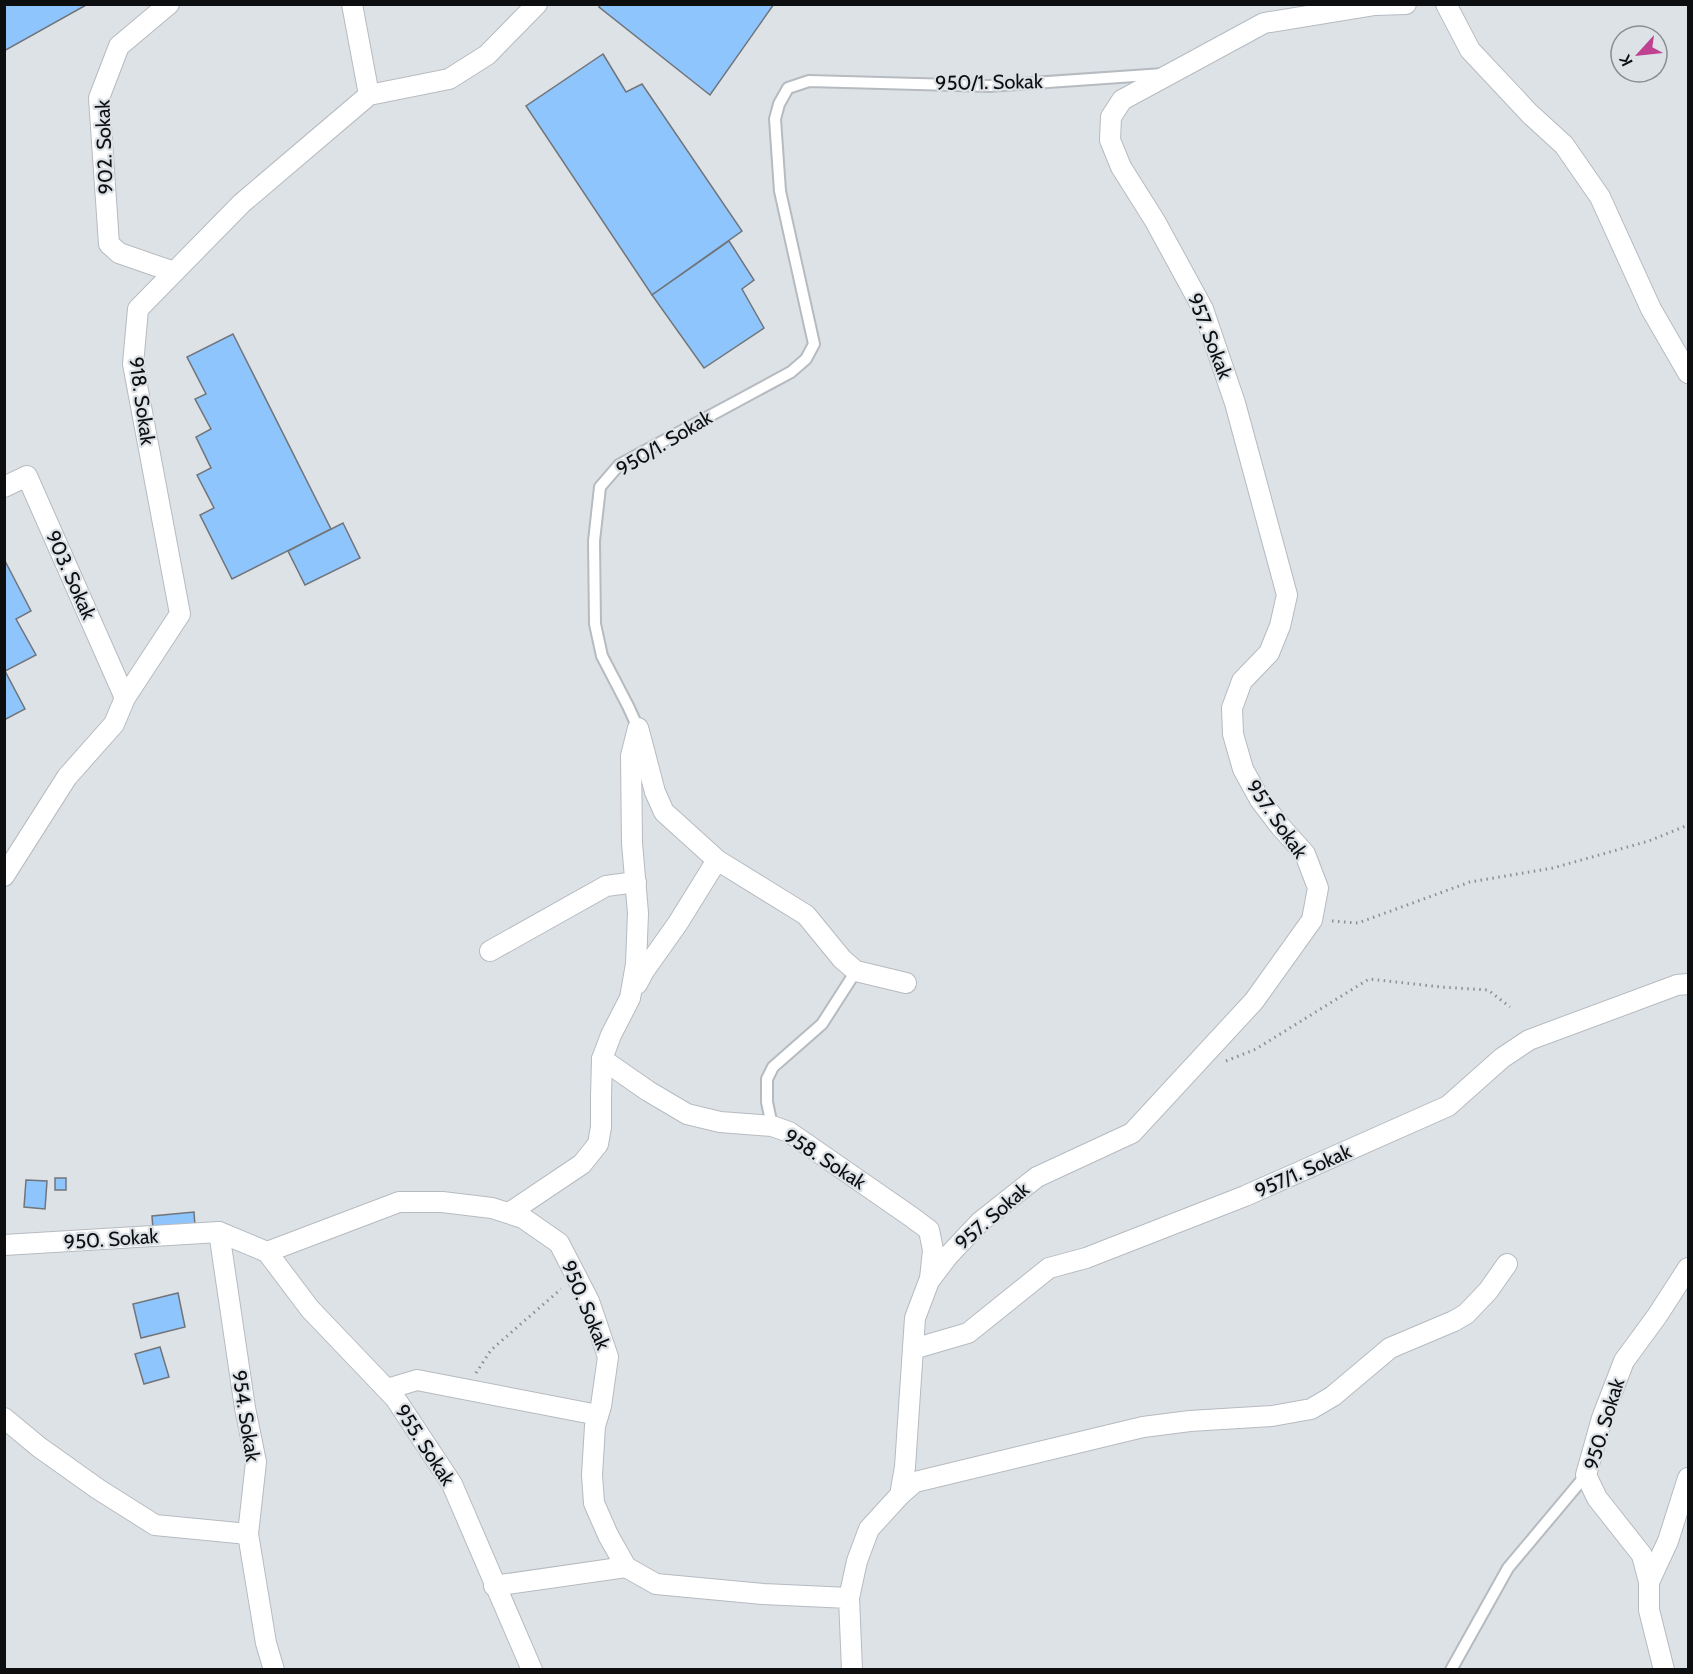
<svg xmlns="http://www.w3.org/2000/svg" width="1693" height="1674" viewBox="0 0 1693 1674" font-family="Cabin,sans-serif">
<rect width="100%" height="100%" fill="#dde2e7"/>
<!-- building -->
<g fill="#8ec5fd" stroke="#71757a" stroke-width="1.5">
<polygon points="4,4 88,4 4,51"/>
<polygon points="601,4 774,4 710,95 599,7"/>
<polygon points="603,54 626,92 642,84 742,231 652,295 526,106"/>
<polygon points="729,241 754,280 742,289 764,328 704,368 652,295"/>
<polygon points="233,334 331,529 232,579 200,515 214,508 197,475 211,468 196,437 211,429 195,399 206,394 187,357"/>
<polygon points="343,523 360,558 305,585 288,551"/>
<polygon points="4,559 31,611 16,619 36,655 5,671 25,709 4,720"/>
<rect x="55" y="1178" width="11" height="12"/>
<polygon points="26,1180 47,1181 45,1209 24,1207"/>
<polygon points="194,1212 195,1226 153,1230 152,1216"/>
<polygon points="178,1293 185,1327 141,1338 133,1304"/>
<polygon points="160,1347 169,1377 144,1384 135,1354"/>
</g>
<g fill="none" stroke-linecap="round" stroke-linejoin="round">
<defs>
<g id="service">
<polyline points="638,728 628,706 602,656 595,624 594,541 600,487 619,465 791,372 806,359 814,344 780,191 775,119 779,104 788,88 809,81 989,86 1163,74"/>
<polyline points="772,1126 767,1102 767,1079 773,1067 822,1024 856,971"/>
<polyline points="1451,1670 1508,1568 1586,1475"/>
</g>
<g id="minor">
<polyline points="169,4 119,46 99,98 109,244 119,253 174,272"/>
<polyline points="352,4 369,95"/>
<polyline points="1446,4 1470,50 1530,114 1564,145 1600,197 1651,309 1688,373"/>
<polyline points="4,487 27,476 125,698"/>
<polyline points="639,731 655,792 664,812 717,860 806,915 842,959 856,971 906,983"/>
<polyline points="4,876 67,777 114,724 125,698 180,614 133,364 138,309 242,203 369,95 449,79 487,55 537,4"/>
<polyline points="490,951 606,886 636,882"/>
<polyline points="637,984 644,971 678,923 717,860"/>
<polyline points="602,1059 648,1091 687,1114 720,1122 772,1126 789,1132 913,1218 929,1230 933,1250 930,1279"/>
<polyline points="509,1213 582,1164 598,1144 601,1127 601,1097 602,1059 611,1035 630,998 636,964 638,913 632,843 631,756 638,728"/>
<polyline points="219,1232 245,1408 256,1462 248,1534 266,1643 274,1670"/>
<polyline points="4,1245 219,1232 267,1252 399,1202 442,1202 492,1208 523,1218 559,1243 589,1301 608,1357 601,1406 595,1426 592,1475 594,1503 608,1535 626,1567 656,1584 763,1594 849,1598 852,1670"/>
<polyline points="267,1252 310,1309 395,1398 452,1484 532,1670"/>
<polyline points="913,1349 968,1333 1049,1268 1086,1258 1245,1196 1448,1106 1502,1058 1529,1040 1677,985 1688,984"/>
<polyline points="387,1389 417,1380 598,1415"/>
<polyline points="4,1418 39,1447 98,1489 155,1525 248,1534"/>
<polyline points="900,1495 915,1482 1143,1427 1190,1421 1272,1416 1311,1409 1333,1396 1390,1348 1454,1321 1466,1314 1488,1291 1507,1264"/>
<polyline points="1649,1582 1668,1541 1688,1478"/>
<polyline points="494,1586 626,1567"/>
<polyline points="849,1598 857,1561 869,1529 900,1495 905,1467 915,1318 929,1281 948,1256 980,1222 1037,1177 1132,1133 1254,1001 1312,920 1318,888 1305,854 1280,826 1260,800 1243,769 1233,734 1232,708 1242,681 1269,653 1280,626 1287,595 1235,403 1203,309 1155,221 1121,167 1110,140 1111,117 1122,100 1264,23 1375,5 1406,4"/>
<polyline points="1664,1670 1649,1610 1649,1582 1642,1555 1597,1498 1586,1475 1602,1418 1624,1361 1657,1316 1688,1268"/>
</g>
</defs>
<!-- service casing -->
<use href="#service" stroke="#b6bbc0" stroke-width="14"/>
<!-- minor casing -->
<use href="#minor" stroke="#b6bbc0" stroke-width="22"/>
<!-- path -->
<g stroke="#8c8f93" stroke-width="3" stroke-dasharray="1.5 4.5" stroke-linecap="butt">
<polyline points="1332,921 1358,923 1470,882 1553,868 1649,841 1688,825"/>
<polyline points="1226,1061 1256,1049 1369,979 1441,987 1488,990 1510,1007"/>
<polyline points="476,1373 491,1350 561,1289"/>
</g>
<!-- service -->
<use href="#service" stroke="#fff" stroke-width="10"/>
<!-- minor -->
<use href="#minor" stroke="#fff" stroke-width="20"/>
</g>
<g text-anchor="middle" stroke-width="4.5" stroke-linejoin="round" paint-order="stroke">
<!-- street labels -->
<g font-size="20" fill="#0d0e10" stroke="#dde2e7">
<text transform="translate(989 82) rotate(-1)" y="7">950/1. Sokak</text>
<text transform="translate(104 147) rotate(-92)" y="7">902. Sokak</text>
<text transform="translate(1210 336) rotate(69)" y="7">957. Sokak</text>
<text transform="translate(142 401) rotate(82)" y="7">918. Sokak</text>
<text transform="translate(664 443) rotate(-31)" y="7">950/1. Sokak</text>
<text transform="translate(71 575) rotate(66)" y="7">903. Sokak</text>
<text transform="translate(1277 819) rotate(55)" y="7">957. Sokak</text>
<text transform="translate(825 1159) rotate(33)" y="7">958. Sokak</text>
<text transform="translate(1303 1171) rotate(-24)" y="7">957/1. Sokak</text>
<text transform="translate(992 1216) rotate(-41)" y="7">957. Sokak</text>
<text transform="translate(111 1239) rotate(-4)" y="7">950. Sokak</text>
<text transform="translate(586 1305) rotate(67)" y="7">950. Sokak</text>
<text transform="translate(246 1416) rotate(81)" y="7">954. Sokak</text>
<text transform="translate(1604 1424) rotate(-73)" y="7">950. Sokak</text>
<text transform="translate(425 1445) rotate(57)" y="7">955. Sokak</text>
</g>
</g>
<!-- border -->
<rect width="1693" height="1674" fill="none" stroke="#0d0e10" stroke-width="12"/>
<!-- north arrow -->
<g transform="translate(1639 54) rotate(243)"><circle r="28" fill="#dde2e7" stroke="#8a8d91" stroke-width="1.5"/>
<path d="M0-4.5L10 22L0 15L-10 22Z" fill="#be4291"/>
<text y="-9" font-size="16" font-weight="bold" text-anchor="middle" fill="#0d0e10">K</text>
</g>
</svg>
